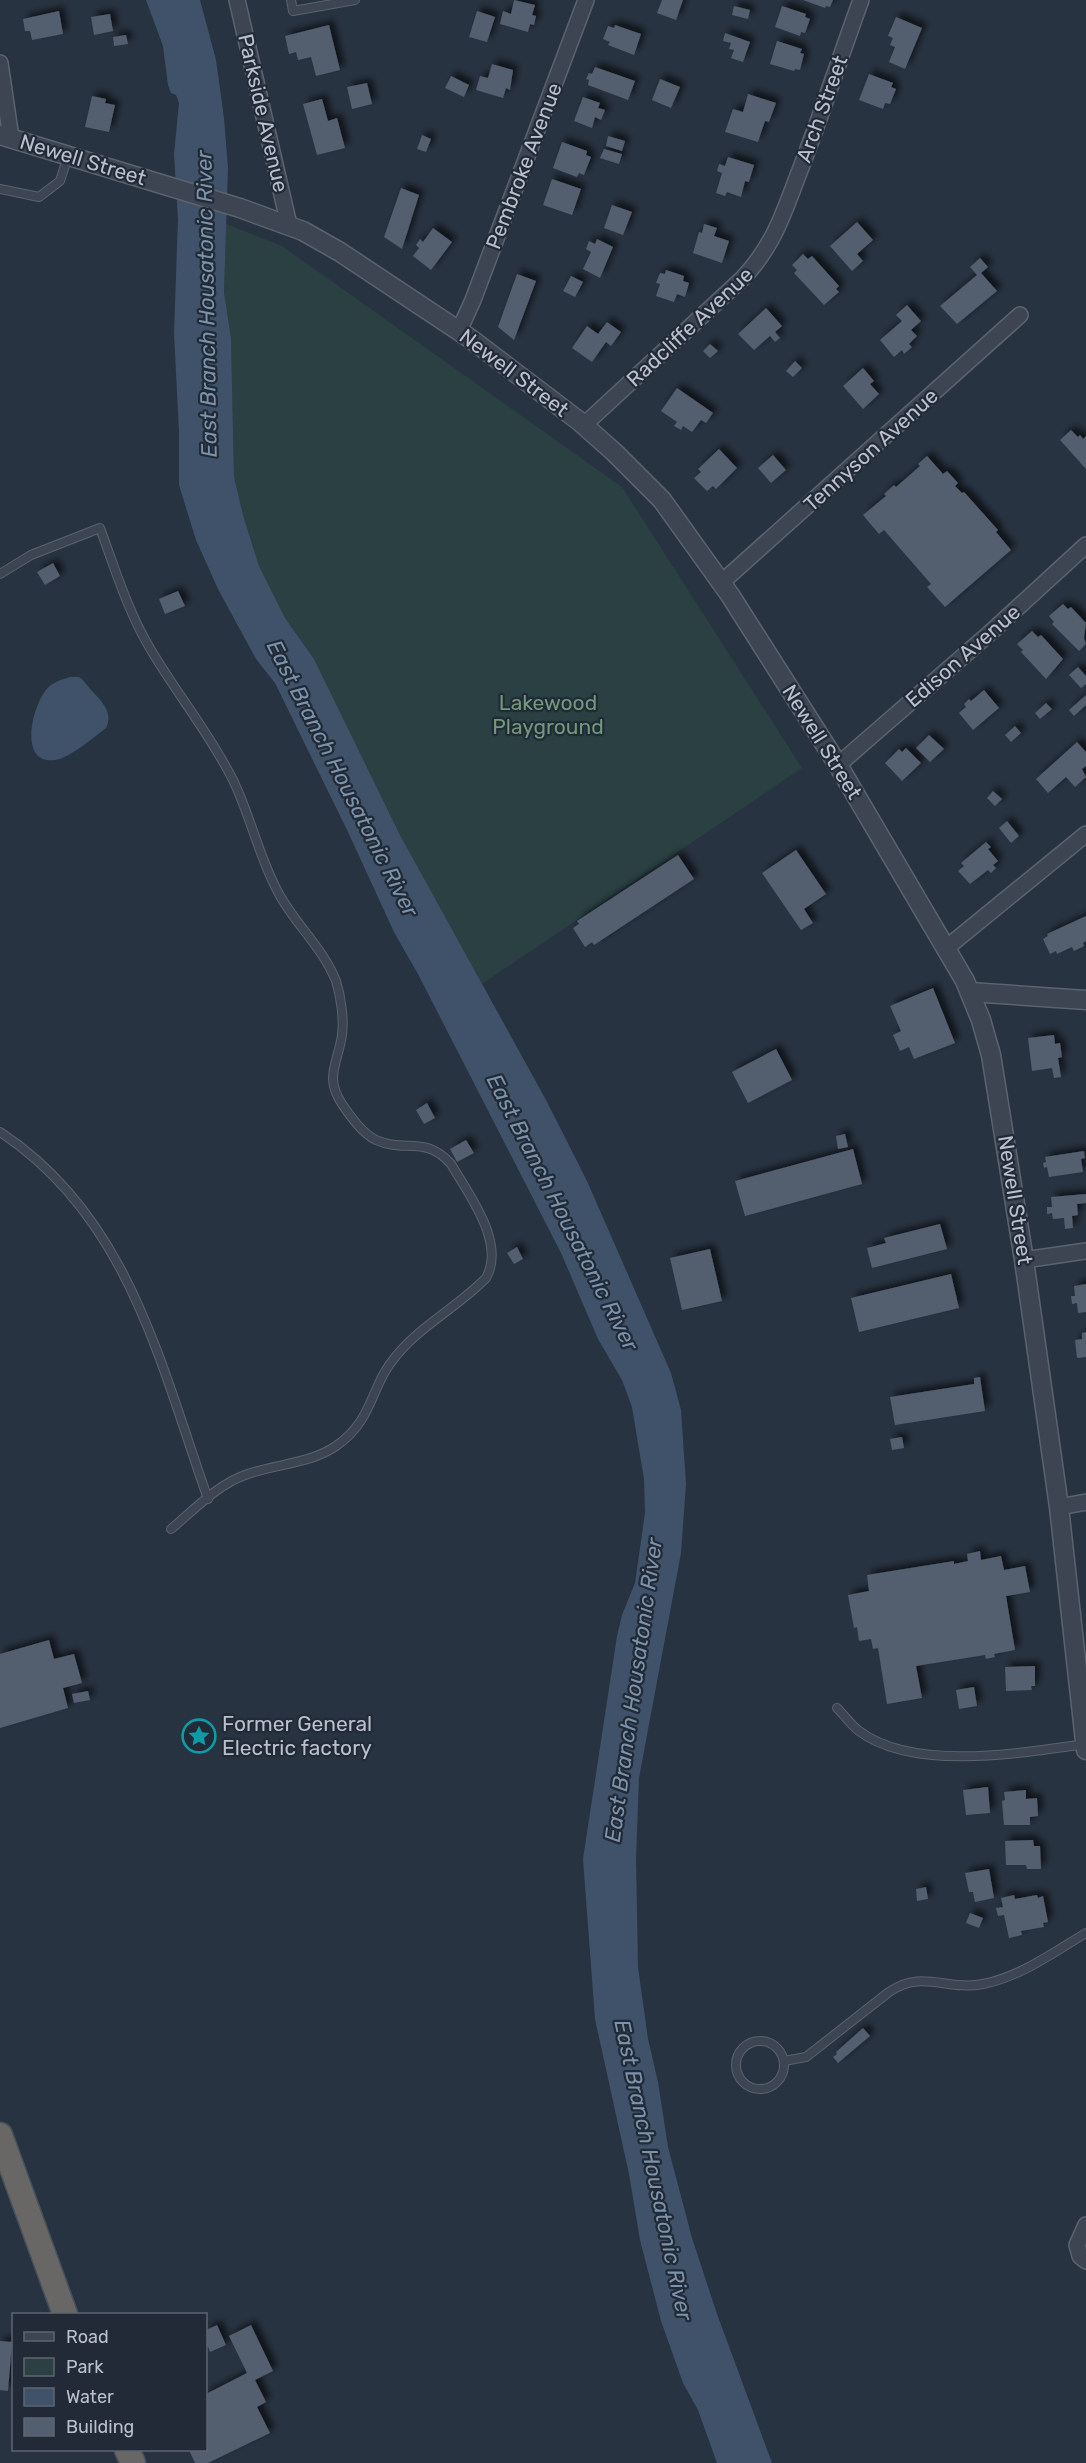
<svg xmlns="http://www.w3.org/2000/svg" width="1086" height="2463" viewBox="0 0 1086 2463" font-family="Rubik,sans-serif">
<defs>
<filter id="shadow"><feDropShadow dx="5" dy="-5" stdDeviation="3" flood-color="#0009"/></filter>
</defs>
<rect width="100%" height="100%" fill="#283341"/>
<!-- green -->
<polygon fill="#2a4042" points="226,224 282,246 622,487 802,768 482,984 400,835 314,659 285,618 259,566 243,515 234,477 231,338 224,292"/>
<!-- water -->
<g fill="#3f5269">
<polygon points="146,0 200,0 216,60 224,118 228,168 224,292 231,338 234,477 243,515 259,566 285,618 314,659 400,835 546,1100 587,1181 671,1373 681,1410 686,1484 681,1553 639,1778 636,1859 638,1967 648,2039 658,2082 668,2147 692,2238 717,2314 772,2463 717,2463 698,2410 683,2383 661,2321 640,2240 629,2174 595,2019 583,1859 617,1636 622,1615 635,1583 645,1513 644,1479 632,1407 622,1380 598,1339 561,1253 419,976 394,932 348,832 275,683 256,659 218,589 196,540 179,485 179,432 174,333 178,219 174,154 179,103 176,95 171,93 168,85 163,46"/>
<path d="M70,677H79L83,680C93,695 116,708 106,728C94,737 70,758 55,760C18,765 32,707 46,690C52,682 61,680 70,677Z"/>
</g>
<!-- building -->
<g fill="#535e6e" filter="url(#shadow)">
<polygon points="514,0 535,5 532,15 536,16 534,25 530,24 528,32 500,24 503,11 511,14"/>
<polygon points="662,0 683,0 676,20 657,13"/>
<polygon points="803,0 833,0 830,7 826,6 825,8"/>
<polygon points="734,6 750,10 748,19 732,15"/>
<polygon points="782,6 806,14 805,17 810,19 805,33 801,32 800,36 775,27"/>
<polygon points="59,11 63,34 32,40 30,31 25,31 23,19"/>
<polygon points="477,11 495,17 487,42 469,37"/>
<polygon points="110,14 113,31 94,35 91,17"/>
<polygon points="896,17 922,28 905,69 889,62 895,47 890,45 893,38 888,36"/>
<polygon points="329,25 340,70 316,76 311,57 298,60 296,52 289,54 285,36"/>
<polygon points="615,25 641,34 634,55 608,45 610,42 603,39 608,26 614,28"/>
<polygon points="725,33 750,42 743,62 731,58 734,50 729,49 731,43 723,41"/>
<polygon points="126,35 128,44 114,46 113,37"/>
<polygon points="777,41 802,49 800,53 804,54 800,70 795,69 794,71 770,64"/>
<polygon points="492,64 513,70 510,90 506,88 503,98 476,90 480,76 488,78"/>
<polygon points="595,67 635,81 628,100 588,85 589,80 586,79 589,73 592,74"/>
<polygon points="869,74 893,83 891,87 896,89 890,104 885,103 883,109 859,100"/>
<polygon points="451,76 469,85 464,97 445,88"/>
<polygon points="660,79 680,87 671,108 652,100"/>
<polygon points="367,83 372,104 352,109 347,87"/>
<polygon points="748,94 776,103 769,122 765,121 758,142 725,132 733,109 743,112"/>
<polygon points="92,96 106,99 105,103 115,105 109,132 85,127"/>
<polygon points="583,97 600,103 598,108 605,110 601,120 595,117 592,128 574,121"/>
<polygon points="322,99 328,121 337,118 345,148 317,155 303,104"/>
<polygon points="422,135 431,139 426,152 417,149"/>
<polygon points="608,136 625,141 622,151 606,146"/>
<polygon points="562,142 587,151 586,155 591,157 584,175 579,173 577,177 553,168"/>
<polygon points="604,149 622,154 619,164 600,158"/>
<polygon points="728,157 754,165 749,182 745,181 741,197 727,192 725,196 716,193 722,173 717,171 719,164 725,166"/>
<polygon points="552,179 581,189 572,215 543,205"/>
<polygon points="401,188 419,195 402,249 384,237"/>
<polygon points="612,205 632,212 623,235 604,228"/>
<polygon points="857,222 873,240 857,254 863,261 852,271 830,246"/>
<polygon points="704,224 717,228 714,236 729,241 722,263 693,253 699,232 702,233"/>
<polygon points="433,228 452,242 431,270 413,256 419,248 416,245 420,239 423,242"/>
<polygon points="597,239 613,247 600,278 583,269 591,252 586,249 589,241 595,244"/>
<polygon points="803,254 808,259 812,256 839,286 836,289 839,292 824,305 794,273 797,270 792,265"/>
<polygon points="980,258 988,267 981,273 997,291 957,324 940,306 977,275 970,267"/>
<polygon points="666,270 684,276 683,281 689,283 685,297 677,294 674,302 656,296 660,284 656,283 660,273 665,274"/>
<polygon points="517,274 536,281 514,340 498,327"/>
<polygon points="571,276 583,282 575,297 563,291"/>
<polygon points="907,305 921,321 911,330 917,336 909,344 912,347 904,354 902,350 894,357 880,340 902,321 896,315"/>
<polygon points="766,308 782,326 775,332 780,338 775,342 770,336 754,350 738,334"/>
<polygon points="607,322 621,332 611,346 606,342 592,362 572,348 587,326 598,334"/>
<polygon points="710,344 718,351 710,358 703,351"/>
<polygon points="795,361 802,368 793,377 786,371"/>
<polygon points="863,368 874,381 870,384 879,394 863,409 843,386"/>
<polygon points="677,388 713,413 706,423 701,420 692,432 683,426 681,430 674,426 677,422 661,411"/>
<polygon points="1071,430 1078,437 1080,435 1083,439 1086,436 1086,469 1060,440"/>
<polygon points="719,449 737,468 716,489 713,486 707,491 694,478 701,472 698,469"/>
<polygon points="773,455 786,470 771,483 758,468"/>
<polygon points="927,456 943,474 947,471 958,483 955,486 962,493 964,492 998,530 996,532 1011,550 945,607 927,587 931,584 884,530 879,534 863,515 886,496 884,494 894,485 896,487 920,466 918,464"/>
<polygon points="53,563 60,576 45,585 37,572"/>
<polygon points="178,591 185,606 165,614 159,599"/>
<polygon points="1063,604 1068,609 1071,607 1086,623 1084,638 1086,644 1079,651 1052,624 1054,622 1049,616"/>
<polygon points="1032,631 1038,637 1041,635 1063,659 1046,679 1021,652 1023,650 1017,644"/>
<polygon points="1078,667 1086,676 1086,684 1081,688 1069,675"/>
<polygon points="984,690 999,708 973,730 959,713 966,707 964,704 969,699 971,701"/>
<polygon points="1086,695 1086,705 1074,716 1069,710"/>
<polygon points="1046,703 1052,709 1040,719 1035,713"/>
<polygon points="1015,726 1021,733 1011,742 1005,735"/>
<polygon points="929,735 944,749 930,762 916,748"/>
<polygon points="1077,742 1086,752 1086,766 1082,769 1086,777 1075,787 1066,777 1048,793 1036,779"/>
<polygon points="906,748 921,763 902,781 885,763 899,749 902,752"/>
<polygon points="993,791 1002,799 995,806 987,798"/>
<polygon points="1007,821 1019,836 1011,843 999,828"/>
<polygon points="986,842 991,847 988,849 998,861 993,865 996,868 991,873 988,870 970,884 958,871 964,866 961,863"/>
<polygon points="796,850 826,894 804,909 813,923 801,930 762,873"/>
<polygon points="678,855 694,879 594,945 592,942 585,947 573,928 579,924 577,921"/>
<polygon points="1086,916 1086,941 1083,943 1084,946 1074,951 1072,947 1057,954 1056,951 1050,954 1043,939 1048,936 1047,934"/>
<polygon points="933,988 955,1043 914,1059 909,1047 900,1051 893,1035 901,1031 890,1006"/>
<polygon points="1054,1035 1055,1044 1060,1043 1062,1057 1058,1058 1061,1077 1054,1078 1052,1068 1032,1071 1028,1038"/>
<polygon points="776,1049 792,1080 748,1103 732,1072"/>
<polygon points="427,1103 435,1118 424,1124 416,1110"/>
<polygon points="845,1134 848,1147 838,1149 836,1136"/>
<polygon points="466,1140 474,1153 457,1162 450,1149"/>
<polygon points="853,1149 862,1184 745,1216 735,1181"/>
<polygon points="1084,1151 1085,1158 1081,1159 1083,1172 1049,1177 1047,1167 1044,1168 1043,1163 1046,1162 1045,1157"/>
<polygon points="1086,1194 1086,1203 1077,1204 1078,1215 1072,1216 1073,1228 1065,1229 1064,1218 1053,1219 1052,1213 1047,1214 1047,1207 1052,1207 1051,1197"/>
<polygon points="940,1224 947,1249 872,1268 867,1248 886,1243 884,1238"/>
<polygon points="517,1247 523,1259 514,1264 507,1253"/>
<polygon points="710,1249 722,1301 682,1310 670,1258"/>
<polygon points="951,1274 959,1308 859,1332 851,1298"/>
<polygon points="1086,1284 1086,1312 1078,1313 1077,1303 1072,1304 1071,1296 1075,1296 1074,1286"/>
<polygon points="1086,1332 1086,1357 1077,1358 1075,1340 1082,1339 1082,1333"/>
<polygon points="980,1377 985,1411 895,1425 890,1397 974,1384 974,1378"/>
<polygon points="902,1437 904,1448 892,1450 890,1439"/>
<polygon points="980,1551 981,1560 1001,1556 1004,1570 1025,1566 1030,1592 1006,1596 1015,1650 994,1654 995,1657 986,1659 985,1655 916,1666 922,1698 887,1704 878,1648 873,1649 871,1639 859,1641 857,1627 854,1628 848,1595 869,1591 867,1575 954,1561 954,1564 968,1561 967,1554"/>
<polygon points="49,1640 54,1659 74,1654 82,1683 63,1688 68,1708 0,1728 0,1654"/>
<polygon points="1035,1666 1035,1686 1031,1686 1032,1690 1006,1691 1005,1667"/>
<polygon points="974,1687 977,1706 959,1709 956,1690"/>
<polygon points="88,1691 90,1700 74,1703 72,1694"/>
<polygon points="988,1787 990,1813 966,1815 963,1790"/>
<polygon points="1026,1790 1026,1799 1037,1798 1038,1816 1030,1817 1030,1825 1004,1825 1002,1801 1005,1800 1004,1792"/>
<polygon points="1033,1840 1034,1846 1040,1846 1041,1869 1027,1869 1026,1865 1006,1865 1005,1841"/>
<polygon points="989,1869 994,1898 975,1902 973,1892 969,1892 965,1873"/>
<polygon points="926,1887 928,1899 917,1901 916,1889"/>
<polygon points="1014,1895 1015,1899 1037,1895 1038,1898 1043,1896 1048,1922 1043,1923 1044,1927 1021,1931 1022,1935 1009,1938 1004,1915 998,1916 996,1908 1003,1907 1001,1898"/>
<polygon points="970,1913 983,1918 979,1928 966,1923"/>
<polygon points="863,2028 870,2036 838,2063 833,2057 837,2054 836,2052"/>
<polygon points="217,2325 226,2345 210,2352 206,2341 206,2330"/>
<polygon points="251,2325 273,2371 255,2380 266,2402 257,2407 270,2433 208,2463 195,2463 189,2450 206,2450 206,2394 247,2373 229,2336"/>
<polygon points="0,2341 12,2342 8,2391 0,2390"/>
</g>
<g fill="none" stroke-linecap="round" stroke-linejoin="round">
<defs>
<g id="service">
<polyline points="291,0 293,11 355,0"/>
<polyline points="0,189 39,197 60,181 68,156"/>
<path d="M0,574L31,555L100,528C115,569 128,612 151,650C177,694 210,734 233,780C251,817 259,858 279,894C296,925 323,948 336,981C341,997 344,1019 342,1035C338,1063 324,1077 342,1104C351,1117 362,1133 376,1140C405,1153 426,1135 451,1164C469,1195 506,1243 486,1278C459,1306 420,1326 396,1356C370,1386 374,1420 336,1446C310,1464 274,1464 245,1475C217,1485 194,1510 171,1529"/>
<path d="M0,1132C128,1216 160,1363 208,1499"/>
<path d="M837,1708C844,1715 851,1725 859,1731C914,1772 1022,1753 1085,1744"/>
<circle cx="760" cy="2065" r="24"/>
<path d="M784,2061L806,2057L889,1992C922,1969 946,1991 983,1984C1020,1977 1054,1952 1086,1933"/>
</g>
<g id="minor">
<polyline points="237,0 289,225"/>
<polyline points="0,63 11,138"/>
<polyline points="459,331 473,300 586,0"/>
<path d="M584,425L743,278C776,243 785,208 802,165C823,110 841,55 861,0"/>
<polyline points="721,583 1020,315"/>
<polyline points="838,765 991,632 1086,545"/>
<polyline points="945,949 1086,834"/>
<polyline points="1024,1260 1086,1251"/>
<polyline points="1059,1507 1086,1502"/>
<polyline points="1086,2225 1077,2245 1080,2256 1086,2261"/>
</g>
<g id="tertiary">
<polyline points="0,135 240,208 303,231 340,252 471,339 579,421 614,452 662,500 730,595 838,765 965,981 981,1020 991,1055 1024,1260 1059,1507 1086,1750"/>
<polyline points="970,992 1086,1000"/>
</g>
<g id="trunk">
<polyline points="0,2135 65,2314"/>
<polyline points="127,2450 133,2463"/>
</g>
</defs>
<!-- service casing -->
<use href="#service" stroke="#5a636e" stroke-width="10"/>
<!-- minor casing -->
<use href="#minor" stroke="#5a636e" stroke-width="18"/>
<!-- tertiary casing -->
<use href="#tertiary" stroke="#5a636e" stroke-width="21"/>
<!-- trunk casing -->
<use href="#trunk" stroke="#47505b" stroke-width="27"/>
<!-- service -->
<use href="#service" stroke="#3c4551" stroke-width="8"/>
<!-- minor -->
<use href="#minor" stroke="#3c4551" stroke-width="15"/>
<!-- tertiary -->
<use href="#tertiary" stroke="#3c4551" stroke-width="18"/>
<!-- trunk -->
<use href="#trunk" stroke="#686766" stroke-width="24"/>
</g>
<!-- icons -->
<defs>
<symbol id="sight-ring" viewBox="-11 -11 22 22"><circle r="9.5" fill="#212a36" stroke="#0f9aa8" stroke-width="1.5"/><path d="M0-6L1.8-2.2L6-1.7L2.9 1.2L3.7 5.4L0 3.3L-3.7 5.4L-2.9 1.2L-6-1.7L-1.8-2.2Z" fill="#0f9aa8"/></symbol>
</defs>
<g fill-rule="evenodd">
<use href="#sight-ring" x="180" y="1717" width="38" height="38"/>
</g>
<g text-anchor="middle" stroke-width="4.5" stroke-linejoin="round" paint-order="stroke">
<!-- street labels -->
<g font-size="21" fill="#b9c0cb" stroke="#212a36">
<text transform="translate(822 109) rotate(-70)" y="7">Arch Street</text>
<text transform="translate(263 113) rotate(77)" y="7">Parkside Avenue</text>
<text transform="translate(83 160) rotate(17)" y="7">Newell Street</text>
<text transform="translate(524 166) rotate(-69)" y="7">Pembroke Avenue</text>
<text transform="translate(690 327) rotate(-43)" y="7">Radcliffe Avenue</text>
<text transform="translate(514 373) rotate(37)" y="7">Newell Street</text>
<text transform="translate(871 450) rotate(-42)" y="7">Tennyson Avenue</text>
<text transform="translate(963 656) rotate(-41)" y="7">Edison Avenue</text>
<text transform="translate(822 742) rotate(58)" y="7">Newell Street</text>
<text transform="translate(1015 1200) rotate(81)" y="7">Newell Street</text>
</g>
<!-- park labels -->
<g font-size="21" fill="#729a7a" stroke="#212a36">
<text x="548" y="710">Lakewood<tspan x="548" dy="24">Playground</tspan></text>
</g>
<!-- poi labels -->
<g font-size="21" fill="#b9c0cb" stroke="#212a36" text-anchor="start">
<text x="222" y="1731">Former General<tspan x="222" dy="24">Electric factory</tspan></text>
</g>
<!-- water labels -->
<g font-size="22" font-style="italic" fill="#7c92ab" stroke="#212a36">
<text transform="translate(206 304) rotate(-91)" y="8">East Branch Housatonic River</text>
<text transform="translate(343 778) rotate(63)" y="8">East Branch Housatonic River</text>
<text transform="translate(563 1212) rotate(63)" y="8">East Branch Housatonic River</text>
<text transform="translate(633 1690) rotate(-82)" y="8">East Branch Housatonic River</text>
<text transform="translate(654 2170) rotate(78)" y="8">East Branch Housatonic River</text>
</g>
</g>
<!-- legend -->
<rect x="12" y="2313" width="195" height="138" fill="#212a36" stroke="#5e6672" stroke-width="1.5"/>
<rect x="24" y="2332" width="30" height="9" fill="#3c4551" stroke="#5e6672" stroke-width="1.5"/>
<text x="66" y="2343" font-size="18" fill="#b9c0cb">Road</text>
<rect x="24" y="2358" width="30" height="18" fill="#2a4042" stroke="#5e6672" stroke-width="1.5"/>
<text x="66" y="2373" font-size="18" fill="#b9c0cb">Park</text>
<rect x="24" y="2388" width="30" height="18" fill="#3f5269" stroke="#5e6672" stroke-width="1.5"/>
<text x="66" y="2403" font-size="18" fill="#b9c0cb">Water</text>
<rect x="24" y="2418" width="30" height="18" fill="#535e6e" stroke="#5e6672" stroke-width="1.5"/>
<text x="66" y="2433" font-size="18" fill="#b9c0cb">Building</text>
</svg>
